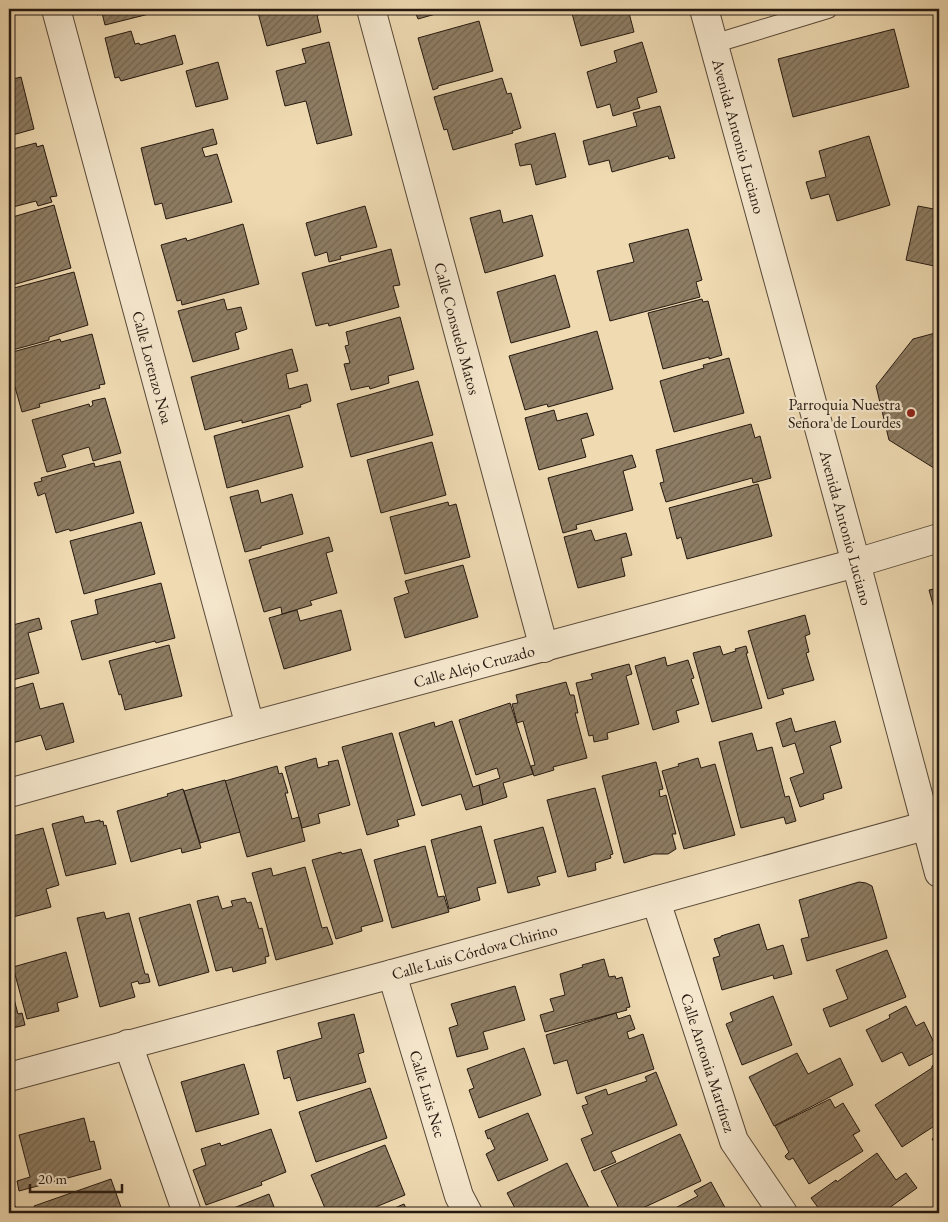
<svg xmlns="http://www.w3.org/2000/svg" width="948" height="1222" viewBox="0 0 948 1222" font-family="'EB Garamond',serif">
<defs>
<pattern id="building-hatch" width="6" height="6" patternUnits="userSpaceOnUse" patternTransform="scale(1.25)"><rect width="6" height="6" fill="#8e7d64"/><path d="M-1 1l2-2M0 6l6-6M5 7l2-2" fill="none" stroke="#746651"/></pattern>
</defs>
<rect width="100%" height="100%" fill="#efdab2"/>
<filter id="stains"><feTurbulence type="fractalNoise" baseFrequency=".004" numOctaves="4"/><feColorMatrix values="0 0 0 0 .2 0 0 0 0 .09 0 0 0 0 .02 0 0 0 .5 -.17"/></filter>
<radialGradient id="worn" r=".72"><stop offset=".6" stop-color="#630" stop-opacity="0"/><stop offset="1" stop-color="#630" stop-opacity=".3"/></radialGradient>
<!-- building -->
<g fill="url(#building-hatch)" stroke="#251910">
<polygon points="95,9 152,9 153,13 105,25 102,13 97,15"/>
<polygon points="257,9 321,9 323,14 317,15 321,32 267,46"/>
<polygon points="414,9 453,9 418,19"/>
<polygon points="558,9 628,9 634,32 581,46 571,10 560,13"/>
<polygon points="479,21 493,71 438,86 438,88 433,90 418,38"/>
<polygon points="894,29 909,87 793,117 778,59"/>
<polygon points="131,31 135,44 139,43 140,45 175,35 183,64 121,81 119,77 115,78 105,38"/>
<polygon points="329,42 352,135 317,144 306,101 285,106 276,71 306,63 302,49"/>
<polygon points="642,42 657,92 637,98 640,108 613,116 610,104 597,108 587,72 617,62 614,51"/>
<polygon points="218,62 228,99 196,107 186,71"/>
<polygon points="21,77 34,129 9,136 9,80"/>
<polygon points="502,78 507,94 511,93 521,128 512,131 513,133 453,150 447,129 444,130 434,97"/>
<polygon points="660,106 675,158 669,159 668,156 612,172 609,160 589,165 583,141 637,126 633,113"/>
<polygon points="213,129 217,144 202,148 205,157 217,154 232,202 166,219 162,203 155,205 141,148"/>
<polygon points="555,133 566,177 536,185 531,164 520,166 515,144"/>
<polygon points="869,136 890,205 837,221 829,194 811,199 806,182 826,177 819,151"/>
<polygon points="36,143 37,147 43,145 57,196 50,197 52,202 38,206 36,201 9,208 9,150"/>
<polygon points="54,205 71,268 9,286 9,218"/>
<polygon points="365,206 377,247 340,256 341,259 329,262 327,252 315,256 306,223"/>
<polygon points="918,206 939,210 939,267 906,260"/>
<polygon points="500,210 503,223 532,215 543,256 485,273 470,218"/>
<polygon points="243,224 259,284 182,305 181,300 177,301 161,245 186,238 187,241"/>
<polygon points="688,229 702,280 696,282 700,297 610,321 597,271 634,262 629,244"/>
<polygon points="391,249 400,285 393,286 399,307 329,326 328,323 316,326 302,273"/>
<polygon points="74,272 88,325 49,337 49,340 9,351 9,287 13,286 14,288"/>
<polygon points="555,275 570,327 511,343 497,292"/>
<polygon points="224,299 227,310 241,307 247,329 235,333 239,349 193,362 178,311"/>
<polygon points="702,299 703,302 708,301 722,355 709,359 709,357 663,369 648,313"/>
<polygon points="400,317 414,369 388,376 389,383 370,389 369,386 351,390 344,364 350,363 345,346 349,345 346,332"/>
<polygon points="597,331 613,389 548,407 547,404 525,410 509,356"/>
<polygon points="939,332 939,470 937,470 889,440 876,386 913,339"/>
<polygon points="92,334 105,384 99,385 100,388 39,404 40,407 22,412 9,366 9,353 60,339 61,342"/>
<polygon points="292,349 298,371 286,374 289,389 307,384 311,401 300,405 301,407 242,423 242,420 205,430 191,377"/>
<polygon points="729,358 744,413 674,432 660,381 704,368 703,365"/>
<polygon points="418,381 433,435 351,457 337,404"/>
<polygon points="105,398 121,453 93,461 89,447 62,455 66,467 47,472 32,420 89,404 90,407 93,405 92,401"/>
<polygon points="554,410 557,421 587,413 594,435 581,439 586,457 539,470 525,418"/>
<polygon points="289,415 303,467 227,488 214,436"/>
<polygon points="751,424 755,438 760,436 771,478 753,483 752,478 666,502 660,483 664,482 656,450"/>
<polygon points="432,442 446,495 381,513 367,460"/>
<polygon points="632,455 636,467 623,471 633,510 576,525 577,529 563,533 548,478"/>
<polygon points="120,461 134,513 70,531 69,529 56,533 45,493 38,496 34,483 42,481 41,478 94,463 95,467"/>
<polygon points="758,484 772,536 687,559 681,537 677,539 669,508"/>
<polygon points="258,490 261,503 292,494 303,534 261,546 261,548 245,552 230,497"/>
<polygon points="448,502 449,506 456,504 470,557 405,574 390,517"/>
<polygon points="141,522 155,574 84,594 70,541"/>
<polygon points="591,530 595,541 626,533 632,555 621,558 625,576 578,588 564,537"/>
<polygon points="329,537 333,551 326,553 337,593 310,601 312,605 282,614 281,607 264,612 249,560"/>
<polygon points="463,565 478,617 405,638 394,598 409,593 405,581"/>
<polygon points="161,583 175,638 156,643 155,641 82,660 71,621 98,614 95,600"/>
<polygon points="939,588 939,626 929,590"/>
<polygon points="297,610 300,621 341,610 351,650 284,669 269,618"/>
<polygon points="805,615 810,634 805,636 809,652 806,653 814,680 782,689 784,694 768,699 748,631"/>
<polygon points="39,618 42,629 28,633 39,673 9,681 9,626"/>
<polygon points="169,645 182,696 125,710 121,694 119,695 109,661"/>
<polygon points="720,646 723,655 736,651 735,649 746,646 748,653 746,653 762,708 712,722 693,653"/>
<polygon points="665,657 667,666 688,660 694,678 691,679 699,704 676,711 679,722 653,730 635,666"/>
<polygon points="629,664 632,674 626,676 639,724 607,733 608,739 594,742 593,735 589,736 576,683 593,679 591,674"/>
<polygon points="566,682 570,695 574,695 578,713 575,713 587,758 553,767 554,770 534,776 531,766 535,765 523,721 517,723 512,704 518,703 516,695"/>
<polygon points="33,683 40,709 63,703 74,742 46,750 41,735 9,744 9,690"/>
<polygon points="510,703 533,774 503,783 507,797 483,805 479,785 500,778 497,768 476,775 459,720"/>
<polygon points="791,718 795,732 835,721 841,742 830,746 842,788 823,794 824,799 800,807 790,778 804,773 795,743 783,747 776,723"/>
<polygon points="452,721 473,787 479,785 483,805 466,810 461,794 422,806 399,733 434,722 435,727"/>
<polygon points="392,733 415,815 397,820 399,826 367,835 342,747"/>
<polygon points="752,733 757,751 772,747 785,797 789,796 796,821 786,824 784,817 741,828 719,742"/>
<polygon points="316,758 318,768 329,765 328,762 338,760 350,805 318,814 320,823 302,828 285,767"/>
<polygon points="698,758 701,768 715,764 735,835 684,849 662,771 679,766 678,764"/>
<polygon points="656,762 663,789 659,790 660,797 666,795 676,834 672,834 676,849 668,854 654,854 624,863 602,776"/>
<polygon points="277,766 279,774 282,773 288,793 285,793 292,819 299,817 305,841 247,857 225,781"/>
<polygon points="225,780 240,832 200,843 184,791"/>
<polygon points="595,788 613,854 610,855 611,858 595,863 596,870 568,877 547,800"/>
<polygon points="183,789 201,848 182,853 181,848 131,862 117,811 168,796 167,794"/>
<polygon points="83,816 85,823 100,820 100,822 103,821 104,826 106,825 116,864 66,876 52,824"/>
<polygon points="481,826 496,883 477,888 480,900 449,909 431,840"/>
<polygon points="543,827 556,872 537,877 540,885 508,893 494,840"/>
<polygon points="43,828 59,885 46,889 51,907 9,918 9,837"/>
<polygon points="425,846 438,897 444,896 449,912 392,928 374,860"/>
<polygon points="361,849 383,921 361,927 362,931 336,939 312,860 341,852 342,854"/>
<polygon points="305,867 322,928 327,927 333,944 276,960 252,873 271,868 273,876"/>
<polygon points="859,882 866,883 872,886 887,938 807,961 801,939 809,937 799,900"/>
<polygon points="218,896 222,909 233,906 231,901 245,898 247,903 251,902 259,929 262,928 269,956 265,957 266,963 233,972 232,967 216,971 197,901"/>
<polygon points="190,904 209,972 159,986 139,918"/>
<polygon points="104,912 106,919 129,913 145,974 148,974 150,982 139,984 138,981 131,983 135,997 100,1007 77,918"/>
<polygon points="759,924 767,950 783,945 792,974 774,979 773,975 722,990 713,958 720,956 714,939 721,937 721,936"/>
<polygon points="887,950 906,997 830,1027 823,1009 848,999 836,970"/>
<polygon points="66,952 78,997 57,1003 59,1011 27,1019 13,967"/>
<polygon points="604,959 609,977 615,976 616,979 622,977 630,1007 626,1008 627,1010 545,1032 540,1015 554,1011 550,999 565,995 560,974 583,967 582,965"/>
<polygon points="9,980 18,1014 22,1013 25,1025 9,1029"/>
<polygon points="515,986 525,1020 483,1032 488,1049 457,1057 449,1028 458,1025 451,1004"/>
<polygon points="773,996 792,1045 742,1065 726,1024 733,1021 730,1013"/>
<polygon points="906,1006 916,1026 924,1022 938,1051 909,1066 902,1052 882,1062 866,1030 890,1018 889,1015"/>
<polygon points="616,1013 618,1019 630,1015 635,1029 627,1032 629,1039 643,1034 654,1069 577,1094 567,1060 554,1064 546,1035"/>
<polygon points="354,1014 364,1052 358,1054 366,1082 297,1101 290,1077 284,1079 277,1051 322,1038 318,1023"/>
<polygon points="524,1048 541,1095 479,1118 469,1090 474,1088 467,1069"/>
<polygon points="797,1053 808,1074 840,1058 853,1085 774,1126 749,1077"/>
<polygon points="937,1063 939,1067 939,1123 902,1147 875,1105 932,1068 932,1066"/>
<polygon points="244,1064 259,1114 196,1132 181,1082"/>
<polygon points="656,1072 677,1125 611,1152 616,1162 594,1171 581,1139 593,1134 582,1106 588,1104 585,1097 606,1089 608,1095 647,1081 645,1077"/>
<polygon points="370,1088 387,1138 316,1162 299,1112"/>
<polygon points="830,1099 835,1108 843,1103 860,1131 853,1135 863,1151 809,1184 793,1158 789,1160 786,1158 785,1156 789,1152 775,1126"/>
<polygon points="528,1113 548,1160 498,1181 486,1154 495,1149 490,1138 488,1139 485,1131"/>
<polygon points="84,1118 90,1142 94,1141 101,1169 19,1191 17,1181 30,1177 19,1135"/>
<polygon points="271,1129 286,1172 261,1182 262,1185 206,1205 193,1170 206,1165 201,1149 220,1143 221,1146"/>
<polygon points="680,1134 701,1181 632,1213 621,1213 601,1171"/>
<polygon points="939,1134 939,1149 932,1139"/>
<polygon points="385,1145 405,1195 361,1213 327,1213 311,1175"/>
<polygon points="877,1153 896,1180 906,1173 917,1188 882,1213 822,1213 811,1198 836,1180 837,1182"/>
<polygon points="567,1163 589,1208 579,1213 514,1213 517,1212 507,1193"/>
<polygon points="111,1179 123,1213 36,1213 34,1206"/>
<polygon points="711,1182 728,1213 666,1213 698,1196 694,1191"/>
<polygon points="9,1192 18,1213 9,1213"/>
<polygon points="269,1194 276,1212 281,1210 283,1213 221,1213"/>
<polygon points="404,1204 408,1213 383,1213"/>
</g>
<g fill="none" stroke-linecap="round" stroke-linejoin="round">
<defs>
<polyline id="service" points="713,44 828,9"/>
<g id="minor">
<path id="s1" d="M56,9L250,726"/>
<path id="s2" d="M371,9L544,648"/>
<path id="s3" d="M9,793L250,726L856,563L939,538"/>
<path id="s4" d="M656,901L734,1141L783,1213"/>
<path id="s5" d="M392,974L459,1196L468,1213"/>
<polyline points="128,1044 187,1213"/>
<path id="s6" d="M9,1077L392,974L939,822"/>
</g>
<g id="tertiary">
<path id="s7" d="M704,9L856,563L939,873"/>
</g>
</defs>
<!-- service casing -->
<use href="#service" stroke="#584938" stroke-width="20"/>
<!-- minor casing -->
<use href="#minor" stroke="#584938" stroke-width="30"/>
<!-- tertiary casing -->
<use href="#tertiary" stroke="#584938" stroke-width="30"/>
<!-- service -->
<use href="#service" stroke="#f5e7cd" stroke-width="18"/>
<!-- minor -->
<use href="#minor" stroke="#f5e7cd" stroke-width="28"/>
<!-- tertiary -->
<use href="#tertiary" stroke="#f5e7cd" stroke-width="28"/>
</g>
<!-- markers -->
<circle fill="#8f2418" stroke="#f5e7cd" stroke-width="2" cx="911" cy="413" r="5"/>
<g text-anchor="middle" stroke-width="4.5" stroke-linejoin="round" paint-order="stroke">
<!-- street labels -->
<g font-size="16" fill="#251910" stroke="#f5e7cd">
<text dy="6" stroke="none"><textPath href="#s7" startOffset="132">Avenida Antonio Luciano</textPath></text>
<text dy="6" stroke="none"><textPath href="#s2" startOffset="331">Calle Consuelo Matos</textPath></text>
<text dy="6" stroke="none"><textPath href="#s1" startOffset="371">Calle Lorenzo Noa</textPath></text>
<text dy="6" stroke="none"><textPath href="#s7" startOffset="538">Avenida Antonio Luciano</textPath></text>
<text dy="6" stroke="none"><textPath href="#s3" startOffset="482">Calle Alejo Cruzado</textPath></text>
<text dy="6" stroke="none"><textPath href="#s6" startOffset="482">Calle Luis Córdova Chirino</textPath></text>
<text dy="6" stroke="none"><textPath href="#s4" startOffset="170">Calle Antonia Martínez</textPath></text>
<text dy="6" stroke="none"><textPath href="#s5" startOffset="125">Calle Luis Nec</textPath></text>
</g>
<!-- poi labels -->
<g font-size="16" fill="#251910" stroke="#f5e7cd" text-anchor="end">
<text x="901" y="410">Parroquia Nuestra<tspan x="901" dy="18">Señora de Lourdes</tspan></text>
</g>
</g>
<!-- margin -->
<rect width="948" height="1222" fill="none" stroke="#efdab2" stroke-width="30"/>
<rect x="10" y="10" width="928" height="1202" fill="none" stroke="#251910" stroke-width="2.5"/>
<rect x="15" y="15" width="918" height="1192" fill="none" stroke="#251910"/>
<!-- scale -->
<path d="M30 1184v8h92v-8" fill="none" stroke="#251910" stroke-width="2.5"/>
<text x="38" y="1184" font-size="15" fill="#251910" stroke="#f5e7cd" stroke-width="4" paint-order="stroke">20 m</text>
<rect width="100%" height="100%" filter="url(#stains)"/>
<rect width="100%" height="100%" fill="url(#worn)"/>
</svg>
